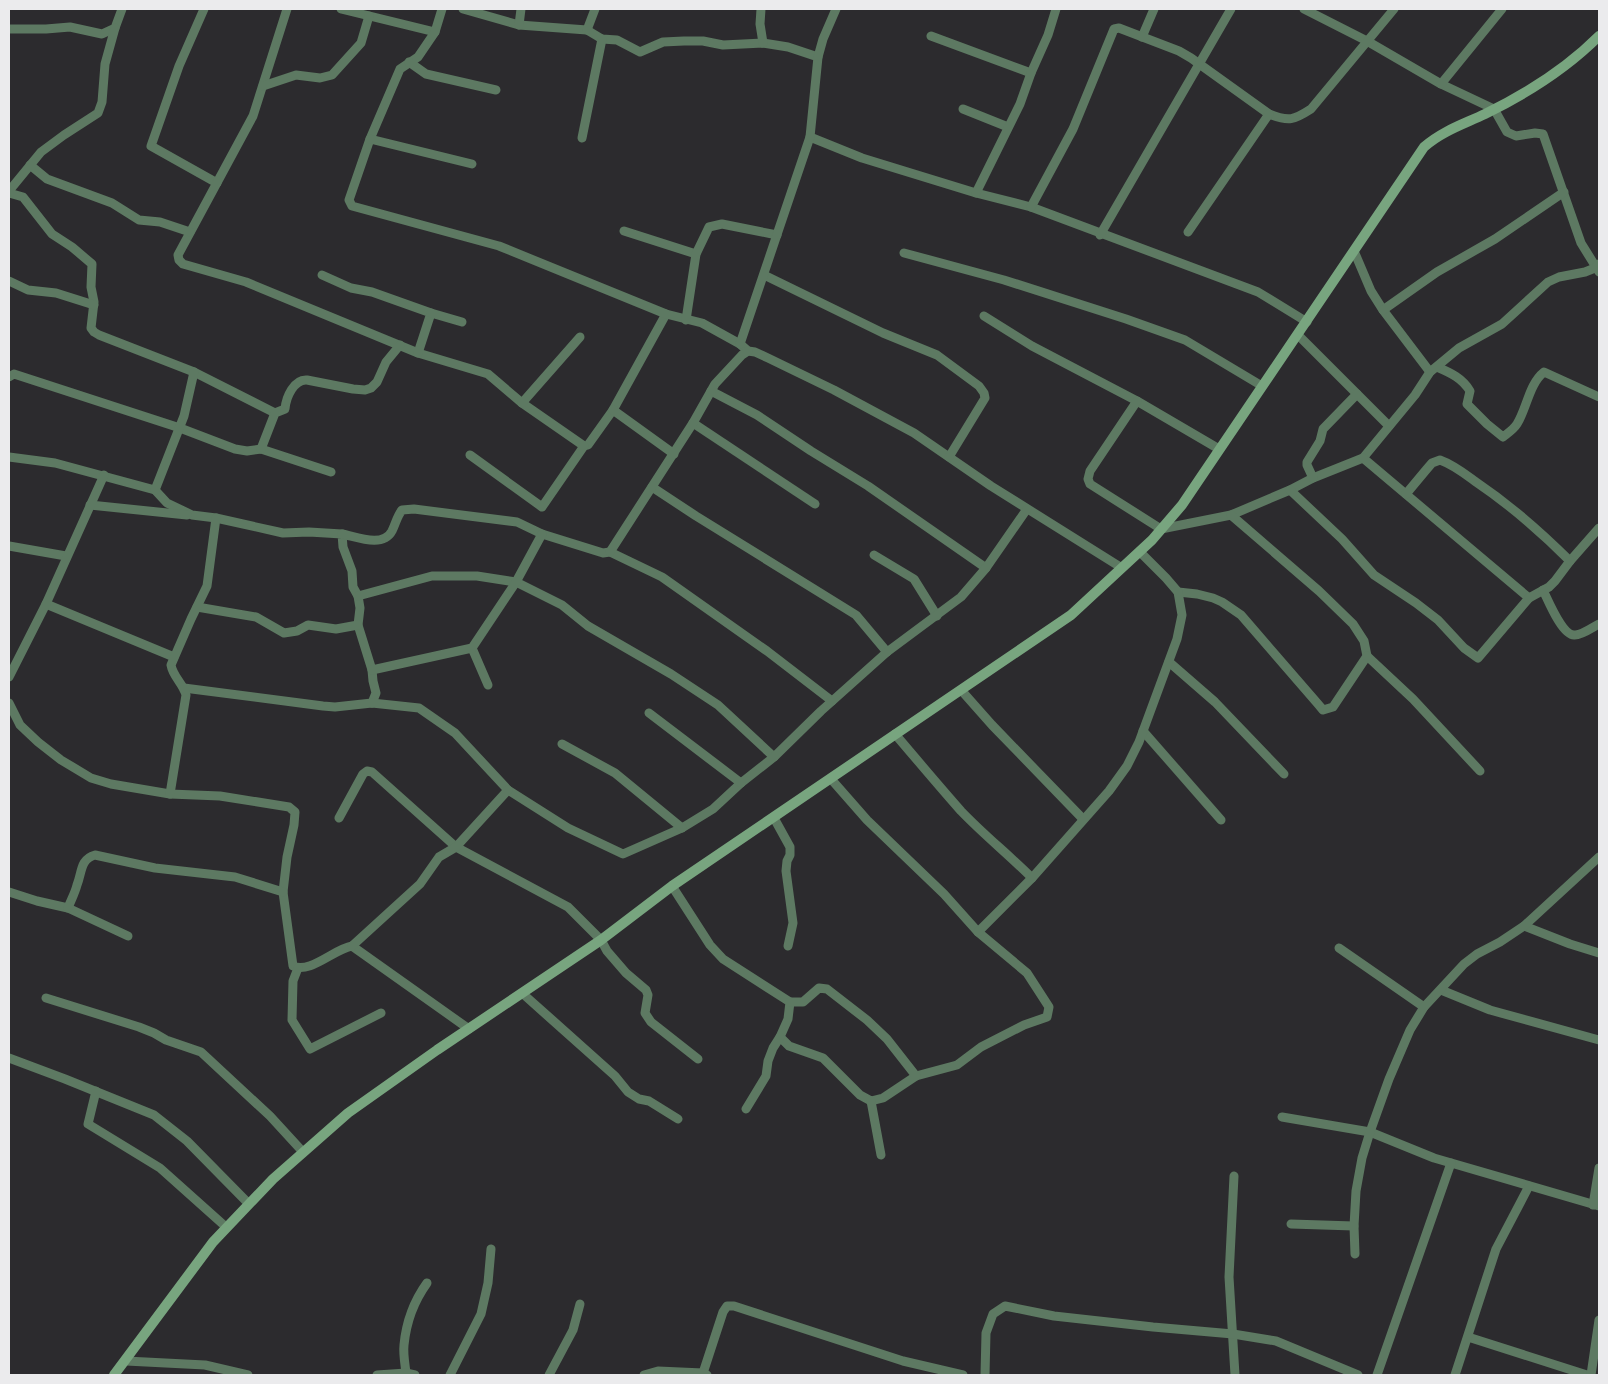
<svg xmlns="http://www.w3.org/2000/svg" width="1608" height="1384" viewBox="0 0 1608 1384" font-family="'DM Sans',sans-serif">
<rect width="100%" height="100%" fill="#2c2b2e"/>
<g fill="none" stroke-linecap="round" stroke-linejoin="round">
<!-- street -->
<g stroke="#5d7962" stroke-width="9">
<polyline points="204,9 179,66 151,146 217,183"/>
<polyline points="287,9 253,116 178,255 179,260 183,264 246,282 418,353 488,374 522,403 584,446 588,445 613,410 666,314"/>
<polyline points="341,9 435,32"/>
<polyline points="442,9 435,32 418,57 400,69 370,139 349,200 352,206 499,246 666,314 702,323 740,344 748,351 755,352 768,358 834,390 914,433 991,486 1122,568"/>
<polyline points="463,9 519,25 587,30 602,39 617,40 640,52 663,42 684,41 703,41 723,45 763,43 788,47 818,57"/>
<polyline points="761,9 760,24 763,43"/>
<polyline points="1304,9 1367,41 1441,84 1494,109 1507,132 1516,136 1535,133 1543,134 1581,243 1599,272"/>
<polyline points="519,25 521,9"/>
<polyline points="9,29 46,29 70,27 102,34 115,28 122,9"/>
<polyline points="587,30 595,9"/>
<polyline points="931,36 1031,73"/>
<polyline points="1142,37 1154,9"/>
<polyline points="409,62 426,74 496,90"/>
<polyline points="1441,84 1502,9"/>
<polyline points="263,86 296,75 320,78 332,75 361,43 369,16"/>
<polyline points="963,109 1008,127"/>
<polyline points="810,137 862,158 976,193 1031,207 1258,292 1307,322"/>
<polyline points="582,138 602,39"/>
<polyline points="370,139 472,164"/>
<polyline points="30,165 47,179 112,203 139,220 160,222 190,232"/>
<polyline points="9,191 41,152 64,135 98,113 102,102 105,64 115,28"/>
<polyline points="9,193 23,197 52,234 72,247 92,264 91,287 94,302 91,328 94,332 99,335 194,372 275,413"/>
<polyline points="976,193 1020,104 1031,73 1048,35 1056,9"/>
<path d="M1031,207L1073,129L1114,29L1119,28L1179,51L1191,58L1269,114C1289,122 1294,120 1311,109L1394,9"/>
<polyline points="624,231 696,254"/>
<polyline points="1188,232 1269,114"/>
<polyline points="1100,235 1231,9"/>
<polyline points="1354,251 1371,291 1383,310 1430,372"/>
<polyline points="904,253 1004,280 1126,319 1185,340 1262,386"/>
<polyline points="322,275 351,288 372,292 431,313 418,353"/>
<polyline points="764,275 883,333 937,355 979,386 984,393 985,398 949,457"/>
<polyline points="9,281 28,290 56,293 94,305"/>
<polyline points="1383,310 1437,272 1495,239 1564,192"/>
<polyline points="431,313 462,322"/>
<polyline points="984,316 1032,346 1137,401 1219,449"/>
<polyline points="686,320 696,254 709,227 722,224 777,235"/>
<polyline points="1298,335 1389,426"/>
<polyline points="740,344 810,137 818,57 823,39 836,9"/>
<path d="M1437,367C1451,373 1462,378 1470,391L1467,404L1487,424L1503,437C1508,433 1514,429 1517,424C1527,408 1529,384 1544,372L1599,397"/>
<polyline points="9,377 14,374 180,428 235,449 247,451 261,449 331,472"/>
<polyline points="711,391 757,415 811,451 868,486 986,568"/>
<polyline points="1137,401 1090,471 1088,479 1090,484 1161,529 1231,515 1290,490 1313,478 1363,458 1415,395 1430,372 1459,348 1502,324 1548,282 1559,277 1585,272 1595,268 1599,264"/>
<polyline points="522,403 580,337"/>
<polyline points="613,410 674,454"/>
<polyline points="693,423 815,504"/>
<path d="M261,449L275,413L285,409C286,397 294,379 307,380L353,389L365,390L371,388L377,382L386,362L400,345"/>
<polyline points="470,455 542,507 584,446"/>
<polyline points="9,457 55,463 155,490 167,503 192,515 216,518 283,533 309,532 342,534 343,547 352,571 353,587 358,596 360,608 358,625 372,670 373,681 376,693 372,703"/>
<polyline points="1363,458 1529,598"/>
<polyline points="1313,478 1307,465 1307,462 1320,441 1323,429 1357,394"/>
<polyline points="652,487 696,516 856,615 887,652"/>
<polyline points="155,490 184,416 194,372"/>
<polyline points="1290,490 1342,539 1374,575 1416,603 1438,620 1464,648 1478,658 1529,598 1549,587 1555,581 1570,561 1599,528"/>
<path d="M1406,494L1426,470L1432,463L1440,460C1454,465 1465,474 1476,482C1510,505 1541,532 1570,561"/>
<polyline points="90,505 187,515"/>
<path d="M342,534C357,537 383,548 392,531C396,523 397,516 402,510L414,509L517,522L542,534L603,553L610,552L662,577L767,651L832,701"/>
<polyline points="9,546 66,556"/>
<polyline points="610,552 693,423 715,384 742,355 748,351"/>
<polyline points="874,555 914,579 937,616"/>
<path d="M1543,590C1548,600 1562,635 1574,635C1581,636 1593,627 1599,624"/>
<polyline points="1178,592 1197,594 1213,598 1222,602 1241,615 1318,704 1323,710 1333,707 1367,656 1364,641 1353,624 1319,591 1231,515"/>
<polyline points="358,596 432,576 477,576 516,582 562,605 588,626 671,674 718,705 774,757"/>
<polyline points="46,604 174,657"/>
<polyline points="197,607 256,617 284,633 297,631 308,625 336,629 358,625"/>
<polyline points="472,648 488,685"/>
<polyline points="1367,656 1413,699 1480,771"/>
<polyline points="1169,662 1215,702 1284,774"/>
<polyline points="372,670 472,648 516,582 542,534"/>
<polyline points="9,677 46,604 104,475"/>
<polyline points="184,688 323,706 335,707 372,703 419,708 455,733 508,790 568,828 623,854 682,828 713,809 741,783 774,757 821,711 887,652 961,597 986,568 1027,509"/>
<polyline points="961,690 992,725 1083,819"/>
<path d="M9,703L20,725L38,742L61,760L91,778L111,784L170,794L220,796L289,807L295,812L294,825L287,857L283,892L293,966C310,974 334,949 352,946L469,1029"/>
<polyline points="649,713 741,783"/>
<polyline points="1143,731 1221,820"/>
<path d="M895,734C917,760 939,786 961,811C984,835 1009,855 1032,878"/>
<polyline points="562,744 615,773 682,828"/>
<path d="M170,794L186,695C183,683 173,677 171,665L191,619L207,586L216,518"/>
<polyline points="339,818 363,774 367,771 372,772 456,847 568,907 601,940 607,951 626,973 646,990 648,995 645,1013 651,1022 698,1059"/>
<polyline points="774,818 790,847 790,855 787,861 786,871 793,923 788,946"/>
<polyline points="672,886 710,945 723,959 790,1002 788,1019 780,1037 789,1046 823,1058 860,1095 871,1101 883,1098 916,1076 957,1065 981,1047 1024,1025 1047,1017 1049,1007 1027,973 978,932 944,894 867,820 831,779"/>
<polyline points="9,892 37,901 68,908 128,936"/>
<path d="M68,908C71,900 75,893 77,885C82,873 80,859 95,855L155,868L235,877L283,892"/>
<polyline points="1524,926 1570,944 1599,953"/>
<polyline points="978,932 1032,878 1109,791 1127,766 1139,742 1177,639 1182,615 1178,592 1166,578 1140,552"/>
<polyline points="352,946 420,884 439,857 456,847 508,790"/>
<polyline points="1339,948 1424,1007"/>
<polyline points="298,968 293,981 292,1020 310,1049 381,1013"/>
<polyline points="1441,990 1490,1010 1599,1040"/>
<polyline points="522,993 615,1076 628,1092 639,1099 649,1101 678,1119"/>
<polyline points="46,998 139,1027 154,1033 166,1040 201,1052 270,1116 303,1152"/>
<polyline points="790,1002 803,1002 819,988 827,989 867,1020 887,1039 916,1076"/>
<polyline points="9,1058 65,1079 154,1115 187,1141 248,1203"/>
<polyline points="96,1091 88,1124 160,1168 226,1227"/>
<polyline points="871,1101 881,1155"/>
<polyline points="746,1109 766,1076 768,1061 773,1048 780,1037"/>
<polyline points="1282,1117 1370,1132 1434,1158 1599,1206"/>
<polyline points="1234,1176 1229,1277 1235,1375"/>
<polyline points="1593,1205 1599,1168"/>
<polyline points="1291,1224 1354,1226"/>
<polyline points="1355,1254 1354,1226 1356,1191 1362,1158 1370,1132 1389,1079 1410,1030 1424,1007 1464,964 1477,954 1500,942 1524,926 1599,857"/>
<polyline points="1468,1337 1587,1375"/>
<polyline points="126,1361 205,1365 248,1375"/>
<path d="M406,1373C405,1364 403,1354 404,1345C406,1324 414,1301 427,1283"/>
<polyline points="703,1373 723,1312 727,1306 734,1306 903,1361 963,1375"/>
<polyline points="377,1375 406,1373 415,1375"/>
<polyline points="450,1375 481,1314 488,1283 491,1249"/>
<polyline points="549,1375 573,1330 580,1304"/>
<polyline points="644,1375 658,1371 703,1373 707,1375"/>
<polyline points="985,1375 986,1333 993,1314 1005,1306 1054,1316 1153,1327 1233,1334 1276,1341 1358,1375"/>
<polyline points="1377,1375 1451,1163"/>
<polyline points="1455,1375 1496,1249 1529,1186"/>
<polyline points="1591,1375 1599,1320"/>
</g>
<!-- secondary -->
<path stroke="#78a57f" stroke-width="10" d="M114,1375L213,1242L273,1179L348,1113L437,1050L601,940L672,886L1071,615L1152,540L1182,505L1424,147C1442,131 1464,124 1485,114C1526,94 1567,68 1599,36"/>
</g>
<!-- border -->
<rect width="1608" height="1384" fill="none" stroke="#ebebed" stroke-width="20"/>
</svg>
